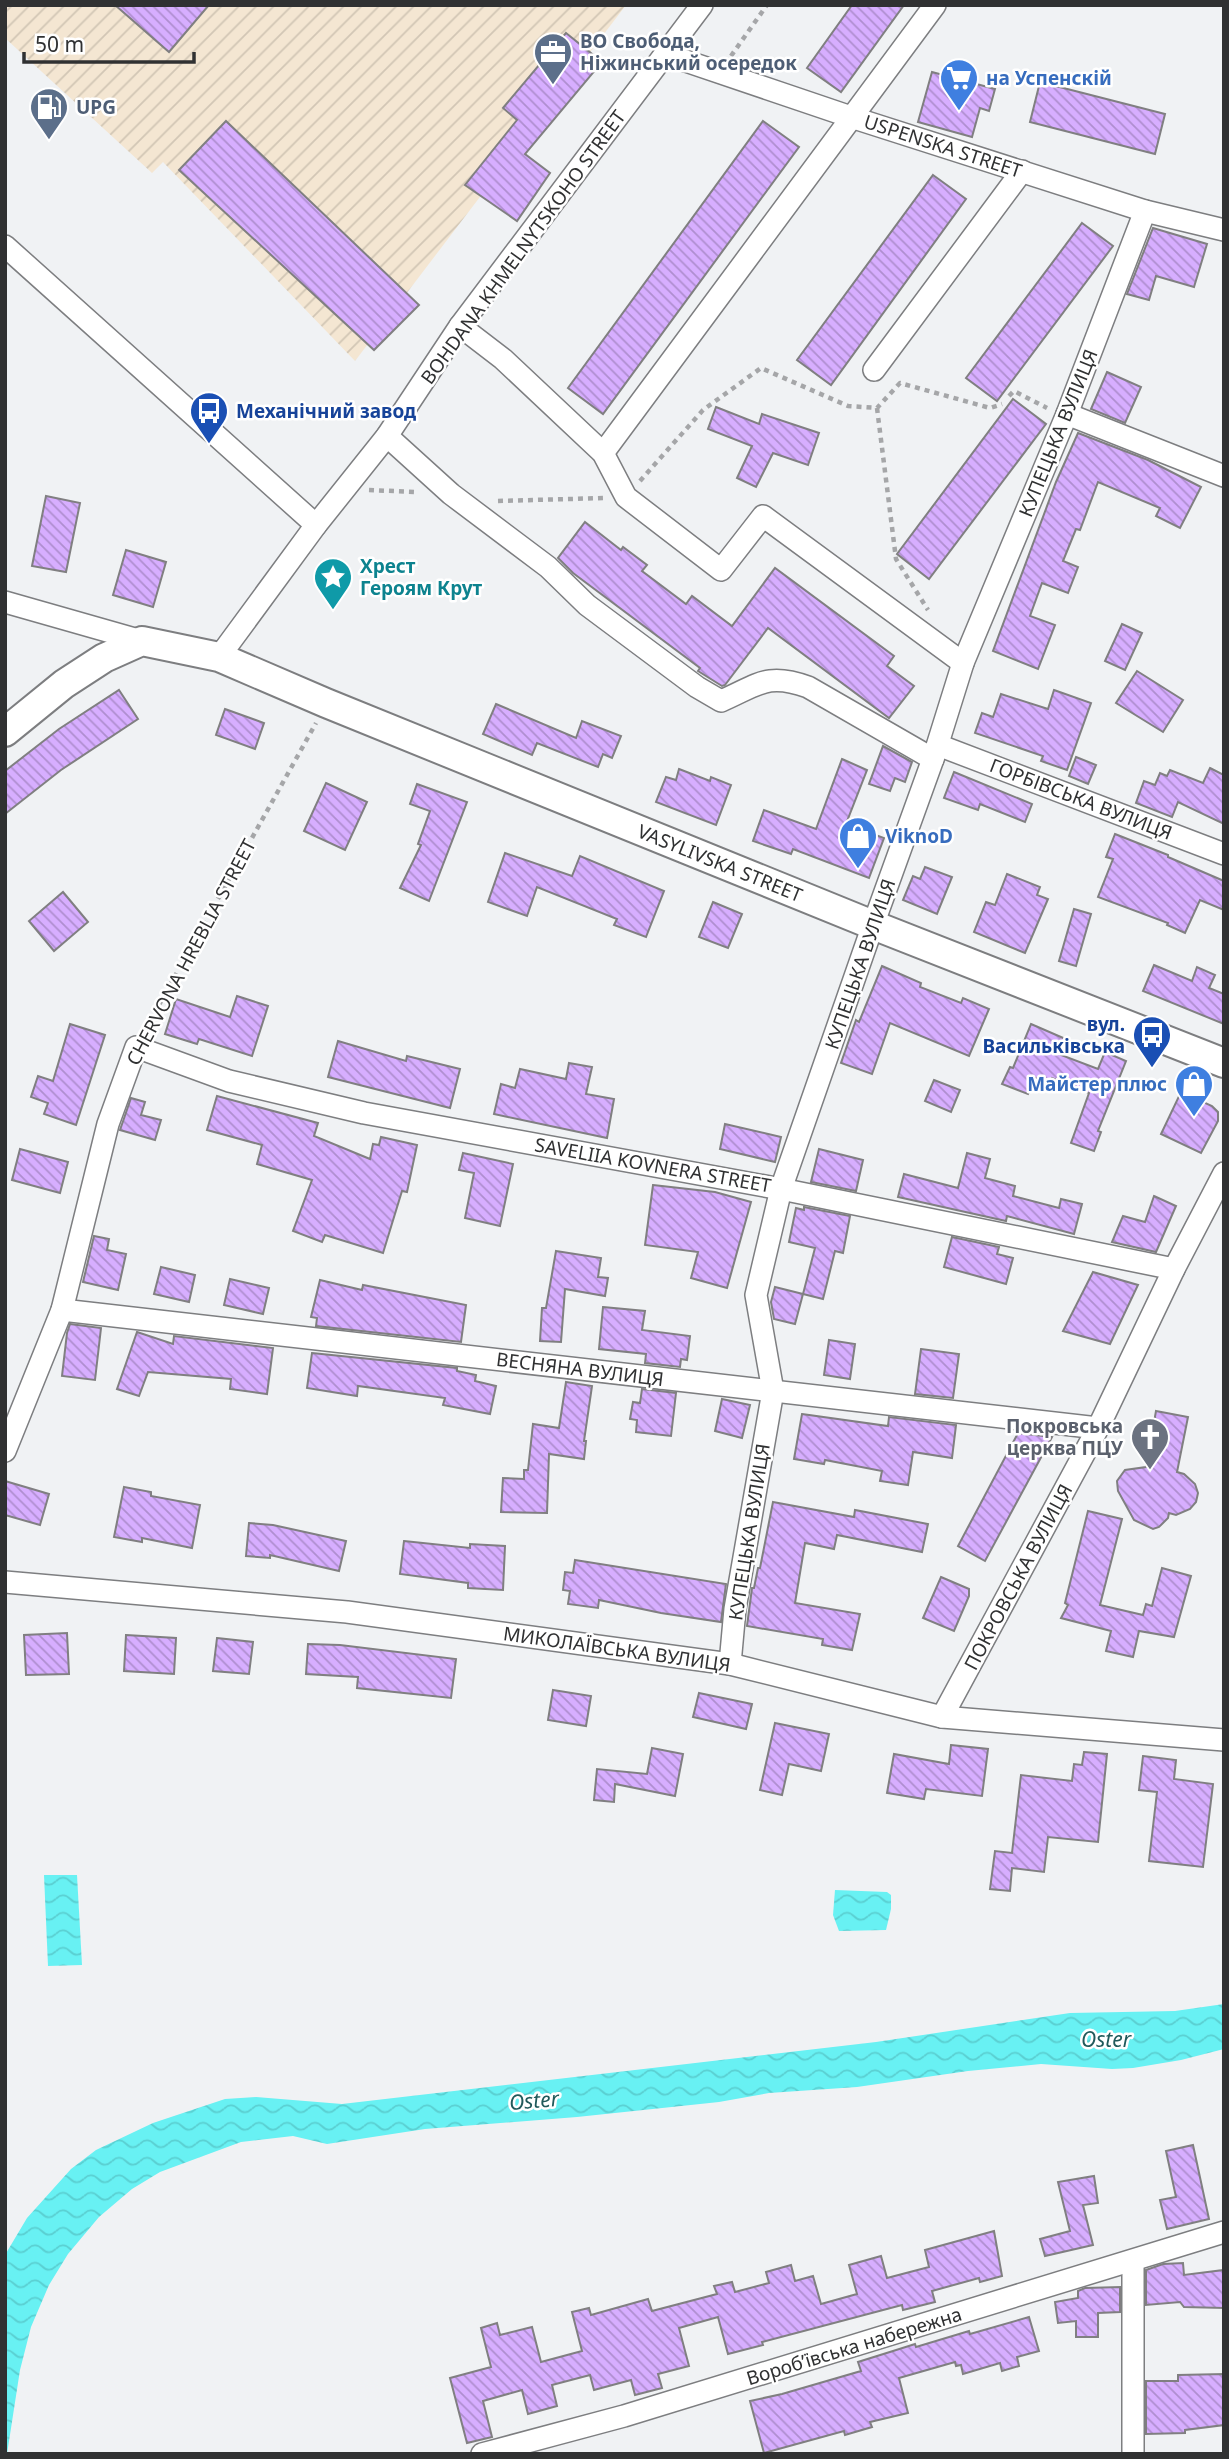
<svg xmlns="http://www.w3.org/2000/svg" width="1229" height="2459" viewBox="0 0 1229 2459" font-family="'Noto Sans',sans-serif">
<defs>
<pattern id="industrial-furrows" width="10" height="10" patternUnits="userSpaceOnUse" patternTransform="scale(1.75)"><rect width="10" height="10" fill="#f4e6d2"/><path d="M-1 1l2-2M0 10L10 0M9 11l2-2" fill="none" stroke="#d2c6b5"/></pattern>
<pattern id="water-waves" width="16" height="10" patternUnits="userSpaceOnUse" patternTransform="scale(1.75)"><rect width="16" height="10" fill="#68f1f3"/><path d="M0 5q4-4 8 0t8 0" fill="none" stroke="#5acfd1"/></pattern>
<pattern id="building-back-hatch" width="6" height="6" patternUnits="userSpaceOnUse" patternTransform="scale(1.75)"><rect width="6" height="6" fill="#d7aeff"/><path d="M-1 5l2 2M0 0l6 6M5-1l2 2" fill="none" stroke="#af8ecf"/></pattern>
</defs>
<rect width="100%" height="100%" fill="#f0f2f4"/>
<!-- industrial -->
<polygon fill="url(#industrial-furrows)" points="5,5 626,5 355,361 163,162 152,173 5,38"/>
<!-- water -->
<g fill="url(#water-waves)">
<polygon points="44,1875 77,1875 82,1965 48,1966"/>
<polygon points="835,1890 887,1892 891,1895 891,1909 886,1930 839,1931 833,1915"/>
<polygon points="1224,2004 1224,2049 1181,2060 1133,2068 1112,2069 1041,2064 968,2071 857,2087 769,2093 719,2102 577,2117 425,2129 327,2144 293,2136 241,2142 160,2172 132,2189 99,2217 68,2254 49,2285 31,2327 20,2370 7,2454 5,2454 5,2255 27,2218 71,2169 96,2150 153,2123 225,2099 256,2097 342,2104 876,2042 1070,2013 1175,2011"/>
</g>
<!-- building -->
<g fill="url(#building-back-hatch)" stroke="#807f81" stroke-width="2">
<polygon points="115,5 209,5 169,52"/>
<polygon points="852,5 904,5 841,92 807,68"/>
<polygon points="566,33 602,62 525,154 550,173 517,221 465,185 517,120 503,108"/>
<polygon points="932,72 995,89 989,111 980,108 972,137 918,122"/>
<polygon points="1040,82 1165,114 1155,154 1030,122"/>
<polygon points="226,121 419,305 374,350 179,170"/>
<polygon points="763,121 799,147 603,414 568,388"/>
<polygon points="933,175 966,199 831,385 797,360"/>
<polygon points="1082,223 1113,246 997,401 966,378"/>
<polygon points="1153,228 1207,244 1194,287 1156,276 1149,300 1127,294"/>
<polygon points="1107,372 1141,387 1125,423 1091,409"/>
<polygon points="1013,399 1046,424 929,579 897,554"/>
<polygon points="716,407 759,424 762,414 819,433 808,465 773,453 756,487 737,478 752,446 708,429"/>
<polygon points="1078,433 1148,460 1201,487 1180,528 1156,516 1160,508 1098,482 1080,530 1076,529 1063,561 1078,567 1068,593 1042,583 1030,616 1055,625 1038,669 993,651 1056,482"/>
<polygon points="46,496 80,503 66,572 32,566"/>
<polygon points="585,522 621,550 623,547 647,565 642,571 686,604 692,596 732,626 775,568 894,656 887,666 914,686 889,718 768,628 725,685 722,686 698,671 700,668 573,573 558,558"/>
<polygon points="126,550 166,562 153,607 113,595"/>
<polygon points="1122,624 1142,633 1125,670 1105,661"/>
<polygon points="1137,671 1183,700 1163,732 1116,703"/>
<polygon points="119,690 138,719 61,770 5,814 5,771 59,729"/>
<polygon points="1054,690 1091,703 1067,770 1041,761 1043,756 975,733 982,713 993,717 1001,694 1048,709"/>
<polygon points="496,704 576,738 582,721 621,736 612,758 603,754 598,767 537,743 532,755 483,734"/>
<polygon points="225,709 264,723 255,749 216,735"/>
<polygon points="883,746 912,762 905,782 895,778 890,791 869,784"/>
<polygon points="1076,757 1096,765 1088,784 1069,776"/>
<polygon points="842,759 867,770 846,824 884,838 869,878 793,849 791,854 753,841 764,810 816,829"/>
<polygon points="1210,768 1224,775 1224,824 1178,802 1172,817 1136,803 1144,781 1155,785 1160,773 1167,776 1170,770 1203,783"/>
<polygon points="679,769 710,781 711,777 731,785 716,825 656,802 666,777 676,780"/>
<polygon points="954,772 1032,804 1025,822 980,804 978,810 944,798"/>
<polygon points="326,783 367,802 345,850 304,831"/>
<polygon points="417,784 467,802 429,901 400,888 421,845 418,844 430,811 410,804"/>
<polygon points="1115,834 1168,855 1168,857 1224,881 1224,910 1200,900 1185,933 1167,925 1168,923 1098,897 1113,859 1106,857"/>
<polygon points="505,853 572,876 580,856 664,891 646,937 614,925 617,919 537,887 527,916 488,902"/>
<polygon points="925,867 952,877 937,914 903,900 913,876 920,879"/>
<polygon points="1007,874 1040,887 1037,895 1048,899 1025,953 974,932 986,902 995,905"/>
<polygon points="63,892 88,922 54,951 29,921"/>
<polygon points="713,902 742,914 728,948 699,937"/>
<polygon points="1074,909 1091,914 1076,966 1059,961"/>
<polygon points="1154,965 1192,981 1197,967 1215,975 1209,988 1224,994 1224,1024 1143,991"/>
<polygon points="882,966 921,983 920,987 961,1003 963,998 989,1009 969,1056 890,1023 872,1074 841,1063 856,1020 859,1022"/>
<polygon points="237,996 268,1006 252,1056 199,1039 197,1044 165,1034 176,999 230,1017"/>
<polygon points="70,1024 105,1035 76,1125 44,1114 48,1103 31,1097 38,1076 53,1081"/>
<polygon points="1031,1024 1068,1040 1061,1055 1098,1069 1105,1052 1126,1061 1098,1131 1101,1132 1094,1151 1071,1143 1089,1093 1052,1078 1050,1083 1035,1078 1028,1094 1002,1084 1010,1067 1013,1068"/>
<polygon points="338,1041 406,1061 407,1056 460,1069 450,1108 328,1077"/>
<polygon points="569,1063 592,1067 586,1094 614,1099 607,1138 494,1114 501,1084 515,1088 520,1069 566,1079"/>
<polygon points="934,1080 960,1090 951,1112 925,1101"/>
<polygon points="1181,1092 1212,1106 1218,1112 1218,1121 1201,1153 1161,1134"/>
<polygon points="217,1096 318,1123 314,1136 370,1159 373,1144 379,1145 381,1137 417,1145 407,1192 402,1191 383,1253 325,1235 322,1242 293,1231 312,1180 257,1164 262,1145 207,1130"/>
<polygon points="131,1098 145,1102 141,1115 161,1120 155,1140 120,1130"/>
<polygon points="725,1124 781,1137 775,1162 720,1149"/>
<polygon points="20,1149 68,1162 60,1193 12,1180"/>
<polygon points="819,1149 863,1160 856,1191 811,1182"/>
<polygon points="463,1153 513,1164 500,1226 465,1218 474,1173 459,1170"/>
<polygon points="967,1153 990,1159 985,1178 1015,1186 1013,1196 1059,1208 1061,1199 1082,1204 1074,1234 1007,1216 1006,1221 898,1197 904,1174 958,1188"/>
<polygon points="653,1185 715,1192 751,1202 727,1288 691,1278 698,1252 645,1245"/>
<polygon points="1154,1196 1176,1206 1156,1252 1112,1242 1123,1216 1145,1222"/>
<polygon points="804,1207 850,1216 843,1253 835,1251 823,1299 803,1294 815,1248 789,1242 796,1208 804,1210"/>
<polygon points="94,1236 109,1239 107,1250 126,1254 118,1290 83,1282"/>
<polygon points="952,1237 999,1247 997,1254 1013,1258 1006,1284 944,1267"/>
<polygon points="556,1251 601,1258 598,1277 608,1278 605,1296 565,1289 561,1342 540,1341 542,1308 546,1308"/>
<polygon points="161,1267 195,1275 189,1302 154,1294"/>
<polygon points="1093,1272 1138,1285 1110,1344 1063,1331"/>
<polygon points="230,1279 269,1288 263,1314 224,1305"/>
<polygon points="320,1280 362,1290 363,1285 466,1305 461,1342 316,1326 317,1318 311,1317"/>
<polygon points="775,1287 803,1294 795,1324 774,1319 771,1302"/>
<polygon points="603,1307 645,1311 642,1330 690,1336 687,1360 681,1359 680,1367 645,1363 646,1354 599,1349"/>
<polygon points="70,1324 101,1328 95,1380 62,1376 67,1333"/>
<polygon points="137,1332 173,1344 174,1336 273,1348 267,1394 230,1389 231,1379 148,1372 139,1396 117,1389"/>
<polygon points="829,1340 855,1344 850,1379 824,1375"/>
<polygon points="921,1349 959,1354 953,1398 915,1394"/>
<polygon points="312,1353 457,1368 457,1371 476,1375 475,1381 496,1386 490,1414 443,1405 445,1398 358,1386 357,1396 307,1388"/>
<polygon points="566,1382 592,1386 584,1441 586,1441 584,1459 549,1454 547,1513 501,1512 503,1478 524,1479 524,1470 528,1470 533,1424 559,1428"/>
<polygon points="642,1389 676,1393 671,1436 636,1432 637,1420 630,1419 633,1402 640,1403"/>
<polygon points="722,1399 750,1405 742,1438 715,1431"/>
<polygon points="1156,1411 1188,1417 1177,1472 1184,1474 1195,1484 1198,1493 1196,1502 1190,1509 1176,1515 1169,1513 1168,1518 1159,1527 1153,1529 1134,1520 1118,1491 1117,1481 1125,1470 1146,1467"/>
<polygon points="802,1414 888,1426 889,1417 956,1425 952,1458 913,1452 908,1485 880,1481 882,1471 825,1460 824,1464 794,1459"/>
<polygon points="1018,1433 1052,1437 985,1561 958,1546"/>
<polygon points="5,1481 49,1494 40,1525 5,1515"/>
<polygon points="124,1487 151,1492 151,1496 200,1505 192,1548 142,1538 142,1542 114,1537"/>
<polygon points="773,1502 854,1517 855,1510 928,1524 922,1552 837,1535 834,1549 805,1543 795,1603 860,1614 852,1650 822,1645 823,1639 747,1626 752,1588 754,1588 758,1568 760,1568"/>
<polygon points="1088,1511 1122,1519 1100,1605 1143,1615 1146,1604 1152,1606 1162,1568 1191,1576 1174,1637 1139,1631 1133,1657 1106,1651 1111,1631 1061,1618 1068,1605 1065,1603"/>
<polygon points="249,1523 273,1525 346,1541 339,1571 270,1555 270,1558 246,1556"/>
<polygon points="404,1541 470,1548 470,1544 505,1546 503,1590 468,1588 468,1583 400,1574"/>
<polygon points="575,1560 726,1584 721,1622 661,1613 599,1600 598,1608 568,1604 570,1591 563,1590 565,1572 573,1573"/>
<polygon points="941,1577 969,1589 969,1596 954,1631 923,1618"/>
<polygon points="67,1633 69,1674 26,1675 24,1635"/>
<polygon points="126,1635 176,1638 174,1674 124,1671"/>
<polygon points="217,1638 253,1642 249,1674 213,1671"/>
<polygon points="308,1644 340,1645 456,1659 451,1698 357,1688 358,1677 306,1674"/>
<polygon points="553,1690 591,1696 586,1726 548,1720"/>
<polygon points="699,1693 752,1704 746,1729 693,1717"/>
<polygon points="775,1723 829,1734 821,1771 789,1764 782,1795 760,1790"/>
<polygon points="951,1745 988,1749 982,1796 926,1789 924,1799 887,1793 894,1754 949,1764"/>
<polygon points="652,1748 683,1754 675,1796 615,1784 614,1802 594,1800 597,1769 647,1774"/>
<polygon points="1084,1752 1107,1754 1098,1842 1048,1837 1044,1872 1012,1868 1010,1891 990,1889 995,1851 1012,1853 1021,1775 1072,1781 1074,1764 1082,1765"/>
<polygon points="1143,1756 1176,1760 1174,1779 1213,1784 1203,1867 1149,1861 1157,1792 1139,1790"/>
<polygon points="1193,2145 1209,2219 1167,2229 1160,2200 1176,2197 1166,2151"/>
<polygon points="1094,2176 1098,2203 1083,2205 1093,2245 1045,2256 1040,2239 1070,2231 1058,2182"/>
<polygon points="994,2231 1002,2276 980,2282 979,2278 932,2291 935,2302 903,2310 902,2305 762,2342 763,2345 728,2354 718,2317 679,2328 689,2366 658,2374 662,2388 635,2395 631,2380 594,2390 590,2375 552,2385 557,2406 528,2414 522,2390 483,2401 492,2437 467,2443 450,2378 491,2367 481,2328 497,2323 500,2335 532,2327 541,2362 582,2351 572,2312 589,2308 591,2315 648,2299 652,2311 717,2294 714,2286 732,2282 735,2292 769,2283 766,2272 791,2265 795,2281 813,2276 821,2304 857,2294 849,2265 881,2256 887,2278 929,2267 925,2250"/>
<polygon points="1183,2263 1184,2275 1224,2270 1224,2308 1184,2307 1180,2302 1146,2305 1146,2270 1163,2264"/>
<polygon points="1120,2287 1120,2312 1098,2313 1098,2337 1076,2337 1076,2321 1058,2323 1055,2302 1078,2298 1078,2291 1085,2288"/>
<polygon points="1029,2317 1039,2351 1017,2357 1019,2366 1002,2371 1000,2363 963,2374 961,2365 956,2366 955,2362 899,2378 908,2413 870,2422 872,2427 845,2435 844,2431 764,2453 750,2401 782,2394 861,2371 858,2362 893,2351 915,2344 916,2347 969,2331 970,2334"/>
<polygon points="1224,2374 1224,2425 1185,2430 1185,2433 1146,2434 1146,2381 1178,2381 1178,2375"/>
</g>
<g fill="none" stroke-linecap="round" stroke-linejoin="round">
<defs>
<g id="minor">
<polyline points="665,54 854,118 1145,211 1224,230"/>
<polyline points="5,246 316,525"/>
<polyline points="460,326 503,359 603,453 626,497 721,570 763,516 963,663"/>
<polyline points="874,370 1022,171"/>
<polyline points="1067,414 1224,476"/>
<path d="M387,436L451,494L548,567L587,605L697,687L721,701C758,685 767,672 808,687L933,759"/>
<polyline points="603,453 935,5"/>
<polyline points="5,602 142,641"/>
<polyline points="219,657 316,525 387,436 460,326 702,5"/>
<polyline points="938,745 1224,854"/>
<polyline points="62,1310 1098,1428"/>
<polyline points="5,1451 62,1310 108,1124 136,1047 229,1081 364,1113 781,1189 1174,1269"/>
<polyline points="5,1582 347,1612 730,1664 942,1717 1224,1740"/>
<polyline points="730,1664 735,1609 773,1391 756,1295 781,1189 873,925 933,759 963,663 1067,414 1145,211"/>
<polyline points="942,1717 1098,1428 1174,1269 1224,1173"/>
<polyline points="1133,2261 1133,2454"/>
<polyline points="482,2454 624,2416 1224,2232"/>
</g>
<polyline id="major" points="5,732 64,684 104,658 142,641 219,657 326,703 873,925 1224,1063"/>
</defs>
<!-- minor casing -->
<use href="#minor" stroke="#7d7e80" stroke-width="24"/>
<!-- major casing -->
<use href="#major" stroke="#7d7e80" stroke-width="32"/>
<!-- path -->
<g stroke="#a5a6a8" stroke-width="4.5" stroke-dasharray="5 5" stroke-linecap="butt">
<polyline points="731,56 767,5"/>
<polyline points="1009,396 1014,391 1047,408"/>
<polyline points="877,408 896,559 928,610"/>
<polyline points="640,481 703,410 761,368 848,406 877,408 900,383 990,408 1002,404"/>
<polyline points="369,490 416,492"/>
<polyline points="498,501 604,498"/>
<polyline points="145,1030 316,723"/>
</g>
<!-- minor -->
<use href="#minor" stroke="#fff" stroke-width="21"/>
<!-- major -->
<use href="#major" stroke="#fff" stroke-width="28"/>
</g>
<!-- icons -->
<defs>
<symbol id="office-pin" viewBox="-11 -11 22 30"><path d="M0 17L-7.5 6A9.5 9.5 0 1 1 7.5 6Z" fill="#5c6f8a" stroke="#fff"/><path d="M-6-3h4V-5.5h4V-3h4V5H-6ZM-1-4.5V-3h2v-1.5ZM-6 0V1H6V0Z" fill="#fff"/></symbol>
<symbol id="supermarket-pin" viewBox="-11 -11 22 30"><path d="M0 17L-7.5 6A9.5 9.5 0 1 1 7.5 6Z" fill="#3f7fe0" stroke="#fff"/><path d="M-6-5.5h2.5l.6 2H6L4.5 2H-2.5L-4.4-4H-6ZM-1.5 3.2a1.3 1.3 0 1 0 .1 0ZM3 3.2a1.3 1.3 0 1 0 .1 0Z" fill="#fff"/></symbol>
<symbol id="fuel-pin" viewBox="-11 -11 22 30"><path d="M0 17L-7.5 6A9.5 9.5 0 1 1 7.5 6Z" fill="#5c6f8a" stroke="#fff"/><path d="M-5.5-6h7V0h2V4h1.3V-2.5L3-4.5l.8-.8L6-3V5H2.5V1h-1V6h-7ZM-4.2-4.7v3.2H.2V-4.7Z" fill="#fff"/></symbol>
<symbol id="bus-pin" viewBox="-11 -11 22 30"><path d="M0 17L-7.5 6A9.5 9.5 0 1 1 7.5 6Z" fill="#1a4fb4" stroke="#fff"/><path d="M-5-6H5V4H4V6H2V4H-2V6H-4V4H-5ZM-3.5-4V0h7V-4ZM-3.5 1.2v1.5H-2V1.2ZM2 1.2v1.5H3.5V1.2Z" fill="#fff"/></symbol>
<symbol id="sight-pin" viewBox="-11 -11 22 30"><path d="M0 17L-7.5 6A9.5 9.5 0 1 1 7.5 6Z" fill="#0f9aa8" stroke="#fff"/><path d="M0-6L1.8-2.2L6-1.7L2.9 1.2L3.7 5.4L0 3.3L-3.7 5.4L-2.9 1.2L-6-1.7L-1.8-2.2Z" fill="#fff"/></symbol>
<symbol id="shop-pin" viewBox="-11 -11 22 30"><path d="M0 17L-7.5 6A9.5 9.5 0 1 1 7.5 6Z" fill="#3f7fe0" stroke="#fff"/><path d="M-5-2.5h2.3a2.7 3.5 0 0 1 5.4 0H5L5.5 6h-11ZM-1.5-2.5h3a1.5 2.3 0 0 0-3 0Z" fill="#fff"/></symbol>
<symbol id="church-pin" viewBox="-11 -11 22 30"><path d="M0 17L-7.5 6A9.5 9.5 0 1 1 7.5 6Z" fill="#6b7280" stroke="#fff"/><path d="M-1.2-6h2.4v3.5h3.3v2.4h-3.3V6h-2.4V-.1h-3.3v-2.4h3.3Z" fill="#fff"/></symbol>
</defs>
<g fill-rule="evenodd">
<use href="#office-pin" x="531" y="30" width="44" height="60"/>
<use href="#supermarket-pin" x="937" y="56" width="44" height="60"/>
<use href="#fuel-pin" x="27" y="85" width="44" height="60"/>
<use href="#bus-pin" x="187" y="389" width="44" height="60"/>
<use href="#sight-pin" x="311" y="555" width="44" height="60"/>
<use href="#shop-pin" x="836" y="814" width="44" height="60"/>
<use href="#bus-pin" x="1130" y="1013" width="44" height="60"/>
<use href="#shop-pin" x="1172" y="1062" width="44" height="60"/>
<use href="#church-pin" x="1128" y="1415" width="44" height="60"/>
</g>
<g text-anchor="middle" stroke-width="5" stroke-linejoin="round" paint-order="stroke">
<!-- service labels -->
<g font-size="19" font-weight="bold" fill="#4e5e75" stroke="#fff" text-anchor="start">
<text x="580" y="48">ВО Свобода,<tspan x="580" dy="22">Ніжинський осередок</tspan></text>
<text x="76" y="114">UPG</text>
</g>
<!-- shop labels -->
<g font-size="19" font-weight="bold" fill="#366cbe" stroke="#fff" text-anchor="start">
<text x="986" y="85">на Успенскій</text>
<text x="885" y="843">ViknoD</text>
<text x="1167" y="1091" text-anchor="end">Майстер плюс</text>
</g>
<!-- street labels -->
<g font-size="19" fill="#303132" stroke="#fff">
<text transform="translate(943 146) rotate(18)" y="7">USPENSKA STREET</text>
<text transform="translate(523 247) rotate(-54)" y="7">BOHDANA KHMELNYTSKOHO STREET</text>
<text transform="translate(1058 433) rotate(-68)" y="7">КУПЕЦЬКА ВУЛИЦЯ</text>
<text transform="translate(1081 799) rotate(21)" y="7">ГОРБІВСЬКА ВУЛИЦЯ</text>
<text transform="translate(720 863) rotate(22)" y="7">VASYLIVSKA STREET</text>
<text transform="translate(191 952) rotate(-62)" y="7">CHERVONA HREBLIA STREET</text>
<text transform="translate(860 964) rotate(-71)" y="7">КУПЕЦЬКА ВУЛИЦЯ</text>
<text transform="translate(653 1165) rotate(10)" y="7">SAVELIIA KOVNERA STREET</text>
<text transform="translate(580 1369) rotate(7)" y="7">ВЕСНЯНА ВУЛИЦЯ</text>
<text transform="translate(749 1532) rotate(-81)" y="7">КУПЕЦЬКА ВУЛИЦЯ</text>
<text transform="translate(1018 1577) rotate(-62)" y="7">ПОКРОВСЬКА ВУЛИЦЯ</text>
<text transform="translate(617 1649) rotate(8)" y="7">МИКОЛАЇВСЬКА ВУЛИЦЯ</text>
<text transform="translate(854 2346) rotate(-17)" y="7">Воробʼївська набережна</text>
</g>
<!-- transit labels -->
<g font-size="19" font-weight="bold" fill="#164399" stroke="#fff" text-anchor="start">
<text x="236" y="418">Механічний завод</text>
<text x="1125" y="1031" text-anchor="end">вул.<tspan x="1125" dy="22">Васильківська</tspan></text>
</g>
<!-- culture labels -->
<g font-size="19" font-weight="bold" fill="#0d838f" stroke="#fff" text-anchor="start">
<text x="360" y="573">Хрест<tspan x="360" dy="22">Героям Крут</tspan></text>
</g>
<!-- worship labels -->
<g font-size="19" font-weight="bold" fill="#5b616d" stroke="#fff" text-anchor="end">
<text x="1123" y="1433">Покровська<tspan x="1123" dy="22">церква ПЦУ</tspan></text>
</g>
<!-- water labels -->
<g font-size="21" font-style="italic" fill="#205a5b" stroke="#fff">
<text x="1106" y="2047">Oster</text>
<text transform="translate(534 2101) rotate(-5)" y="7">Oster</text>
</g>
</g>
<!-- border -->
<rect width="1229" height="2459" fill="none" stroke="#303132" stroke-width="14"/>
<!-- scale -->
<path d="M24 52v10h170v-10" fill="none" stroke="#303132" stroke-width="3.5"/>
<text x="35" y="52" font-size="21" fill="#303132" stroke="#ffffff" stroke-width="5" paint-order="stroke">50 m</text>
</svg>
